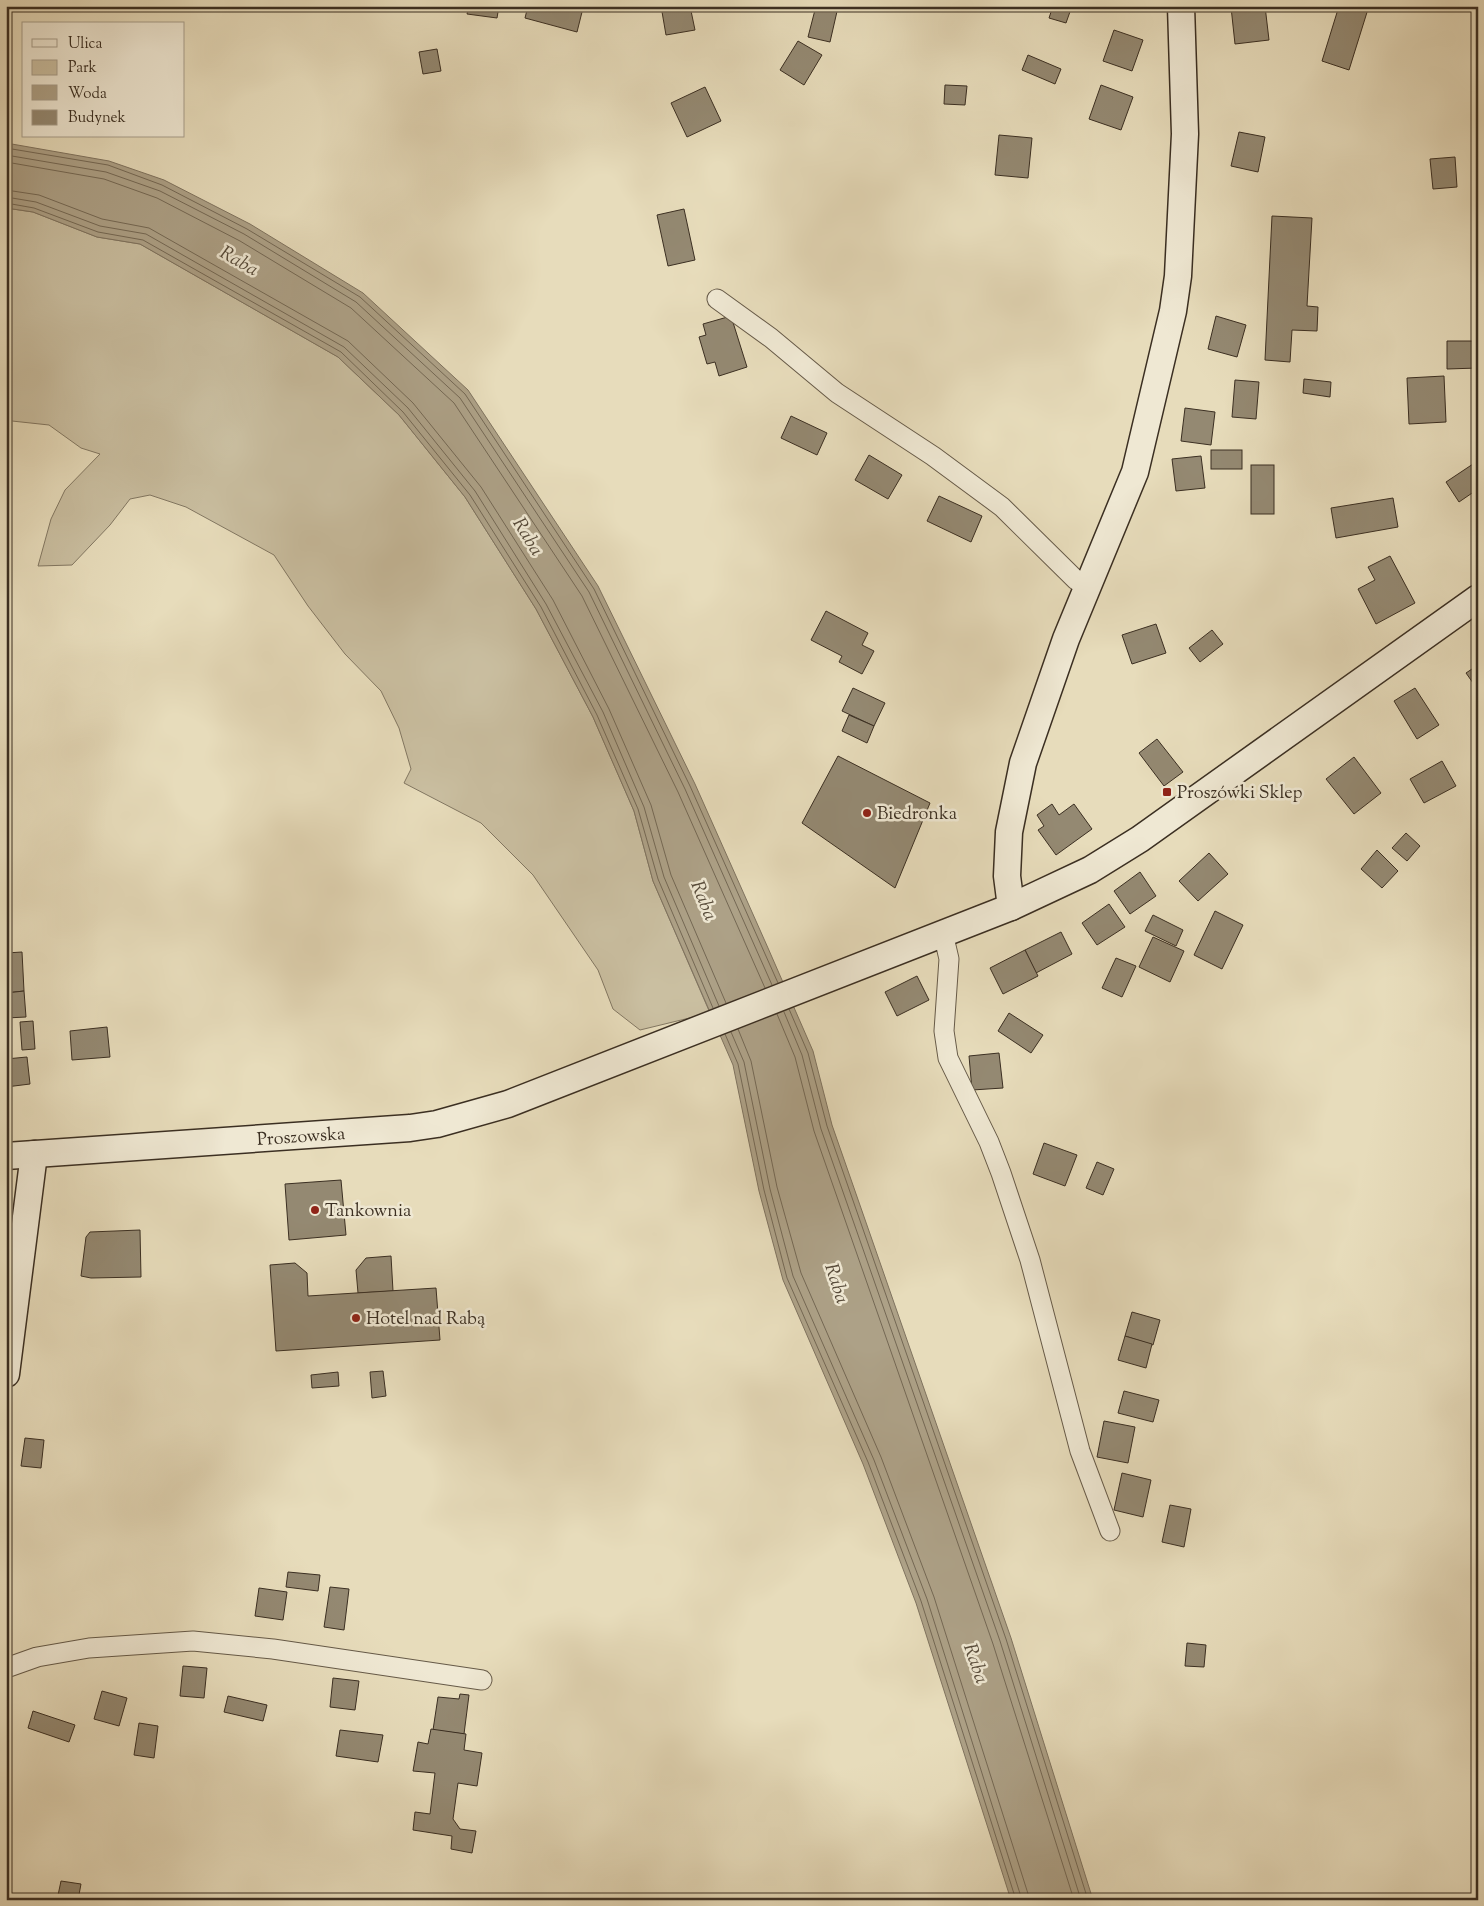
<svg xmlns="http://www.w3.org/2000/svg" width="1484" height="1906" viewBox="0 0 1484 1906" font-family="'Sorts Mill Goudy',serif">
<rect width="100%" height="100%" fill="#e7dcbb"/>
<filter id="stains"><feTurbulence type="fractalNoise" baseFrequency=".004" numOctaves="4"/><feColorMatrix values="0 0 0 0 .2 0 0 0 0 .09 0 0 0 0 .02 0 0 0 .5 -.17"/></filter>
<radialGradient id="worn" r=".72"><stop offset=".6" stop-color="#630" stop-opacity="0"/><stop offset="1" stop-color="#630" stop-opacity=".3"/></radialGradient>
<!-- green -->
<polygon fill="#cabfa1" stroke="#827762" points="6,208 33,212 97,237 140,244 338,357 399,415 465,497 536,609 593,717 634,811 653,881 710,1013 640,1030 613,1009 598,970 533,875 481,823 404,783 411,769 399,728 381,691 345,654 308,606 274,555 186,507 150,495 130,499 110,525 72,565 38,566 51,519 65,490 100,454 81,448 49,425 12,421 6,416"/>
<!-- water -->
<polygon fill="#ada187" stroke="#7f735f" points="6,143 109,161 164,180 250,224 363,293 468,390 598,586 695,784 768,948 813,1051 832,1125 1011,1638 1093,1900 1011,1900 916,1603 863,1464 783,1280 759,1191 733,1065 653,881 634,811 593,717 536,609 465,497 399,415 338,357 140,244 97,237 33,212 6,208"/>
<g fill="none" stroke-linecap="round" stroke-linejoin="round">
<!-- shore -->
<g stroke="#746854" stroke-width="1">
<polyline points="6,148 108,165 162,185 247,229 360,297 465,394 594,589 690,786 778,983"/>
<polyline points="6,155 106,172 160,191 244,234 356,302 460,398 589,592 685,789 772,985"/>
<polyline points="6,162 104,179 157,198 240,241 351,308 454,403 582,596 678,792 765,988"/>
<polyline points="6,190 39,195 102,219 149,228 348,341 413,403 481,487 553,600 609,709 651,805 671,875 726,1003"/>
<polyline points="6,197 36,202 100,226 146,234 344,347 408,408 475,491 546,604 603,712 644,807 664,877 719,1006"/>
<polyline points="6,203 34,208 98,232 143,240 341,352 403,412 470,495 541,607 597,715 638,809 658,879 713,1008"/>
<polyline points="789,1009 808,1053 827,1126 1006,1639 1088,1900"/>
<polyline points="784,1012 802,1055 821,1129 1000,1641 1081,1900"/>
<polyline points="777,1014 795,1057 814,1131 993,1644 1074,1900"/>
<polyline points="738,1029 751,1061 777,1187 801,1273 881,1457 934,1597 1030,1900"/>
<polyline points="731,1032 744,1062 770,1189 793,1276 874,1460 927,1599 1022,1900"/>
<polyline points="725,1034 738,1064 764,1190 787,1278 868,1462 921,1601 1016,1900"/>
</g>
</g>
<!-- building -->
<g fill="#948972" stroke="#3b2f22">
<polygon points="469,6 499,6 497,18 467,14"/>
<polygon points="528,6 583,8 577,32 525,18"/>
<polygon points="661,6 690,6 695,30 666,35"/>
<polygon points="816,6 838,7 830,42 808,37"/>
<polygon points="1053,6 1072,6 1066,23 1049,18"/>
<polygon points="1265,6 1269,40 1235,44 1231,7"/>
<polygon points="1339,6 1358,6 1368,9 1349,70 1322,61"/>
<polygon points="1473,24 1478,24 1478,70 1477,70"/>
<polygon points="1114,30 1143,40 1132,71 1103,61"/>
<polygon points="798,41 822,55 804,85 780,70"/>
<polygon points="437,49 441,71 423,74 419,52"/>
<polygon points="1028,55 1061,69 1055,84 1022,70"/>
<polygon points="945,85 967,86 965,105 944,104"/>
<polygon points="1101,85 1133,97 1121,130 1089,119"/>
<polygon points="705,87 721,121 687,137 671,103"/>
<polygon points="1239,132 1265,137 1258,172 1231,166"/>
<polygon points="999,135 1032,138 1028,178 995,175"/>
<polygon points="1455,157 1457,187 1433,189 1430,159"/>
<polygon points="684,209 695,260 668,266 657,215"/>
<polygon points="1272,216 1312,218 1307,306 1318,307 1317,331 1292,330 1290,362 1265,360"/>
<polygon points="731,316 747,367 719,376 715,362 707,364 699,337 706,335 703,324"/>
<polygon points="1216,316 1246,325 1237,357 1208,349"/>
<polygon points="1447,341 1478,341 1478,368 1447,369"/>
<polygon points="1444,376 1446,422 1409,424 1407,378"/>
<polygon points="1304,379 1331,382 1330,397 1303,393"/>
<polygon points="1235,380 1259,382 1256,419 1232,417"/>
<polygon points="1185,408 1215,412 1211,445 1181,441"/>
<polygon points="791,416 827,433 817,455 781,438"/>
<rect x="1211" y="450" width="31" height="19"/>
<polygon points="869,455 902,475 888,499 855,480"/>
<polygon points="1201,456 1205,488 1176,491 1172,459"/>
<polygon points="1476,462 1478,489 1459,502 1446,482"/>
<rect x="1251" y="465" width="23" height="49"/>
<polygon points="939,496 982,516 971,542 927,521"/>
<polygon points="1393,498 1398,527 1336,538 1331,508"/>
<polygon points="1390,556 1415,603 1376,624 1358,589 1375,580 1368,567"/>
<polygon points="826,611 868,633 862,645 874,651 862,674 839,662 842,656 811,640"/>
<polygon points="1156,624 1166,653 1132,664 1122,635"/>
<polygon points="1212,630 1223,644 1200,662 1189,648"/>
<polygon points="1478,665 1478,690 1466,673"/>
<polygon points="853,688 885,703 874,726 842,711"/>
<polygon points="1415,688 1439,725 1417,739 1394,701"/>
<polygon points="849,715 874,726 867,743 842,731"/>
<polygon points="1157,739 1183,772 1164,786 1139,753"/>
<polygon points="838,756 930,803 895,888 802,823"/>
<polygon points="1354,757 1381,793 1354,814 1326,779"/>
<polygon points="1442,761 1456,786 1424,803 1410,779"/>
<polygon points="1052,804 1059,815 1074,804 1092,829 1056,855 1038,830 1044,826 1037,815"/>
<polygon points="1406,833 1420,846 1407,861 1392,848"/>
<polygon points="1377,850 1398,871 1382,888 1361,869"/>
<polygon points="1209,853 1228,874 1198,901 1179,881"/>
<polygon points="1140,872 1156,896 1130,914 1114,891"/>
<polygon points="1109,904 1125,927 1097,945 1082,923"/>
<polygon points="1215,911 1243,925 1222,969 1194,955"/>
<polygon points="1153,915 1183,930 1176,946 1145,931"/>
<polygon points="1061,932 1072,954 1036,973 1025,950"/>
<polygon points="1153,937 1184,951 1170,982 1139,967"/>
<polygon points="1025,950 1038,976 1003,994 990,968"/>
<polygon points="22,952 24,991 6,993 6,953"/>
<polygon points="1116,958 1136,966 1122,997 1102,988"/>
<polygon points="917,976 929,1000 897,1016 885,992"/>
<polygon points="24,991 26,1017 6,1018 6,993"/>
<polygon points="1009,1013 1043,1035 1031,1053 998,1031"/>
<polygon points="33,1021 35,1049 22,1050 20,1022"/>
<polygon points="107,1027 110,1057 72,1060 70,1031"/>
<polygon points="999,1053 1003,1088 972,1090 969,1056"/>
<polygon points="27,1057 30,1084 6,1087 6,1059"/>
<polygon points="1044,1143 1077,1155 1065,1186 1033,1174"/>
<polygon points="1097,1162 1114,1169 1103,1195 1086,1188"/>
<polygon points="341,1180 346,1235 289,1240 285,1184"/>
<polygon points="140,1230 141,1277 91,1278 81,1276 86,1237 90,1232"/>
<polygon points="391,1256 393,1291 358,1293 356,1270 366,1258"/>
<polygon points="295,1263 307,1273 308,1296 436,1288 440,1340 276,1351 270,1265"/>
<polygon points="1132,1312 1160,1320 1153,1345 1125,1336"/>
<polygon points="1125,1336 1152,1344 1146,1368 1118,1360"/>
<polygon points="383,1371 386,1396 372,1398 370,1372"/>
<polygon points="338,1372 339,1386 312,1388 311,1375"/>
<polygon points="1124,1391 1159,1400 1153,1422 1118,1413"/>
<polygon points="1104,1421 1135,1427 1128,1463 1097,1457"/>
<polygon points="25,1438 44,1440 41,1468 21,1466"/>
<polygon points="1122,1473 1151,1480 1143,1517 1114,1510"/>
<polygon points="1170,1505 1191,1509 1184,1547 1162,1542"/>
<polygon points="288,1572 320,1575 318,1591 286,1587"/>
<polygon points="330,1587 349,1589 344,1630 324,1627"/>
<polygon points="259,1588 287,1592 283,1620 255,1616"/>
<polygon points="1187,1643 1206,1645 1204,1667 1185,1666"/>
<polygon points="183,1666 207,1668 204,1698 180,1696"/>
<polygon points="333,1678 359,1681 355,1710 330,1707"/>
<polygon points="102,1691 127,1698 119,1726 94,1719"/>
<polygon points="460,1694 469,1695 464,1734 433,1730 438,1697 459,1699"/>
<polygon points="228,1696 267,1705 263,1721 224,1712"/>
<polygon points="33,1711 75,1725 69,1742 28,1728"/>
<polygon points="139,1723 158,1726 154,1758 134,1755"/>
<polygon points="431,1729 466,1734 464,1750 482,1753 477,1786 458,1783 453,1819 460,1829 476,1831 472,1853 451,1849 452,1836 413,1830 415,1812 430,1814 435,1773 413,1771 418,1742 428,1744"/>
<polygon points="340,1730 383,1735 378,1762 336,1756"/>
<polygon points="61,1881 81,1884 78,1900 57,1900"/>
</g>
<g fill="none" stroke-linecap="round" stroke-linejoin="round">
<defs>
<g id="street">
<polyline points="717,299 771,338 837,393 933,456 1002,507 1076,580 1088,587"/>
<polyline points="943,933 949,959 944,1031 948,1058 989,1142 1001,1173 1030,1260 1080,1451 1110,1531"/>
<polyline points="6,1668 37,1657 89,1648 193,1641 273,1649 482,1680"/>
</g>
<g id="secondary">
<polyline points="1011,907 1007,876 1009,832 1023,763 1066,639 1135,472 1173,311 1178,276 1185,134 1181,6"/>
<polyline points="6,1156 410,1128 437,1124 508,1104 1011,907 1090,870 1140,839 1478,598"/>
<polyline points="6,1374 34,1154"/>
</g>
</defs>
<!-- street casing -->
<use href="#street" stroke="#665a48" stroke-width="21"/>
<!-- secondary casing -->
<use href="#secondary" stroke="#3b2f22" stroke-width="29"/>
<!-- street -->
<use href="#street" stroke="#efe8d3" stroke-width="19"/>
<!-- secondary -->
<use href="#secondary" stroke="#efe8d3" stroke-width="26"/>
</g>
<!-- markers -->
<g fill="#8f2418" stroke="#efe8d3" stroke-width="2">
<rect x="1162" y="787" width="10" height="10" rx="2.5"/>
<circle cx="867" cy="813" r="5"/>
<circle cx="315" cy="1210" r="5"/>
<circle cx="356" cy="1318" r="5"/>
</g>
<g text-anchor="middle" stroke-width="5" stroke-linejoin="round" paint-order="stroke">
<!-- poi labels -->
<g font-size="18" fill="#3b2f22" stroke="#efe8d3" text-anchor="start">
<text x="1177" y="798">Proszówki Sklep</text>
<text x="877" y="819">Biedronka</text>
<text x="325" y="1216">Tankownia</text>
<text x="366" y="1324">Hotel nad Rabą</text>
</g>
<!-- street labels -->
<g font-size="18" fill="#3b2f22" stroke="#efe8d3">
<text transform="translate(301 1136) rotate(-4)" y="6">Proszowska</text>
</g>
<!-- water labels -->
<g font-size="19" font-style="italic" fill="#584c3b" stroke="#efe8d3">
<text transform="translate(240 260) rotate(30)" y="7">Raba</text>
<text transform="translate(529 536) rotate(59)" y="7">Raba</text>
<text transform="translate(705 900) rotate(68)" y="7">Raba</text>
<text transform="translate(838 1283) rotate(72)" y="7">Raba</text>
<text transform="translate(977 1663) rotate(71)" y="7">Raba</text>
</g>
</g>
<!-- margin -->
<rect width="1484" height="1906" fill="none" stroke="#e7dcbb" stroke-width="25"/>
<rect x="8" y="8" width="1469" height="1891" fill="none" stroke="#3b2f22" stroke-width="2.5"/>
<rect x="12" y="12" width="1459" height="1881" fill="none" stroke="#3b2f22"/>
<!-- legend -->
<rect x="22" y="22" width="162" height="115" fill="#efe8d3" stroke="#a79e8c"/>
<rect x="32" y="39" width="25" height="8" fill="#efe8d3" stroke="#a79e8c"/>
<text x="68" y="48" font-size="15" fill="#3b2f22">Ulica</text>
<rect x="32" y="60" width="25" height="15" fill="#cabfa1" stroke="#a79e8c"/>
<text x="68" y="72" font-size="15" fill="#3b2f22">Park</text>
<rect x="32" y="85" width="25" height="15" fill="#ada187" stroke="#a79e8c"/>
<text x="68" y="98" font-size="15" fill="#3b2f22">Woda</text>
<rect x="32" y="110" width="25" height="15" fill="#948972" stroke="#a79e8c"/>
<text x="68" y="122" font-size="15" fill="#3b2f22">Budynek</text>
<rect width="100%" height="100%" filter="url(#stains)"/>
<rect width="100%" height="100%" fill="url(#worn)"/>
</svg>
